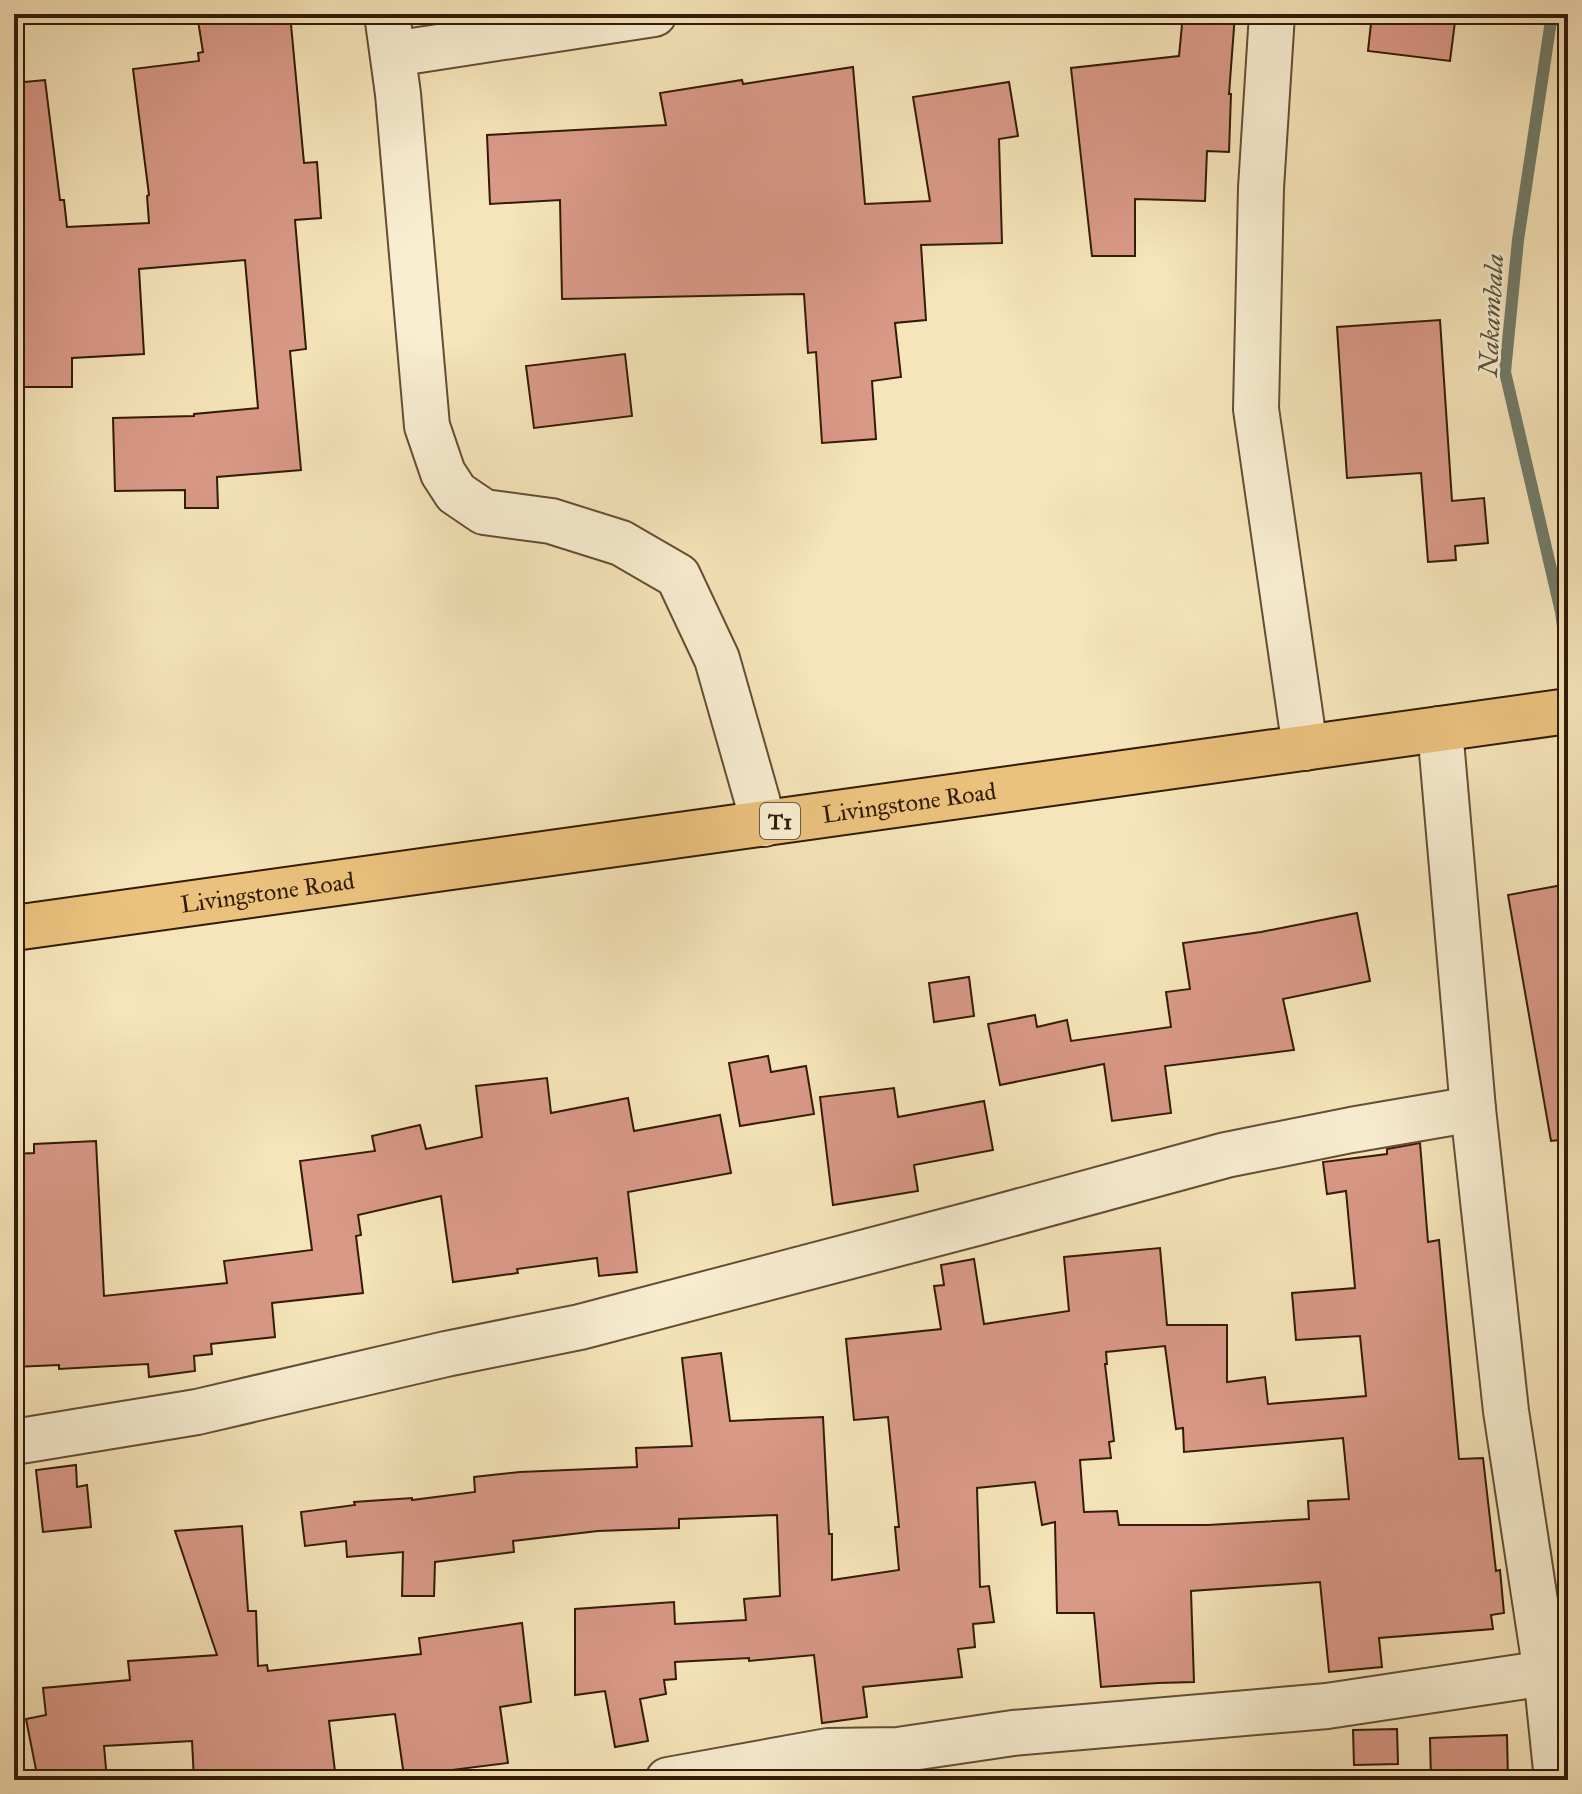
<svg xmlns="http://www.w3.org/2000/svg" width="1582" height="1794" viewBox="0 0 1582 1794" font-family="'IM FELL Great Primer',serif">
<rect width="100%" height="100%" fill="#f6e5ba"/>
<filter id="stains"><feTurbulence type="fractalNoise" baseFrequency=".0025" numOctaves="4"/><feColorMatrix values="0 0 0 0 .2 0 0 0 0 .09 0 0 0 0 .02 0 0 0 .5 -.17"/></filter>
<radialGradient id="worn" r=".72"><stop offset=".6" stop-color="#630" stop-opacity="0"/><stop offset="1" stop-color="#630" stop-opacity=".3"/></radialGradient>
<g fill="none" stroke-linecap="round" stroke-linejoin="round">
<!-- stream -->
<polyline stroke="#727d6b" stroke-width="12" points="1552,14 1518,240 1505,372 1561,612 1568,663"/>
</g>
<!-- building -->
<g fill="#d99987" stroke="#321b07" stroke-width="2" fill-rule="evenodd">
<polygon points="197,14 290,14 304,163 317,162 321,218 295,220 306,349 290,351 301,470 217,477 218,508 185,508 185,490 115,491 113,418 194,416 194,414 258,408 245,260 139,269 144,354 72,358 72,387 20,387 20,355 14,355 14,83 45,80 60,200 64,200 67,227 149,223 147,196 149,195 133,69 199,61 198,53 203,52"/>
<polygon points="1183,14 1235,14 1229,94 1231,94 1229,152 1207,151 1205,201 1135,199 1135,256 1092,256 1071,68 1179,56"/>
<polygon points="1372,14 1456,14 1450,61 1368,51"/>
<polygon points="853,67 865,204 930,201 913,97 1009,82 1018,136 999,139 1002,243 921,245 926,320 895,323 901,377 872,381 876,439 822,443 816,352 808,353 804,294 562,299 560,200 490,204 487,135 666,125 660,93 742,80 743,84"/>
<polygon points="1440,320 1452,501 1484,498 1488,543 1455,546 1456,560 1428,562 1421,473 1347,478 1337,327"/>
<polygon points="625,354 632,416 534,428 526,366"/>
<polygon points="1568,884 1568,1139 1551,1141 1508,895"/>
<polygon points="1357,913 1370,981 1283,999 1294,1050 1165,1066 1171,1113 1112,1121 1104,1064 1000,1085 988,1024 1035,1015 1037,1027 1067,1020 1071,1041 1171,1027 1166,992 1190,989 1183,943 1261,932"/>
<polygon points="969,977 974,1016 934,1022 929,983"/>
<polygon points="768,1056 771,1072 806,1066 814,1114 740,1126 729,1063"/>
<polygon points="547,1078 551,1113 628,1098 634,1131 720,1115 731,1173 628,1192 637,1272 599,1276 597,1258 517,1269 518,1273 453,1282 441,1196 358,1215 361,1235 356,1236 363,1293 272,1303 275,1337 211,1344 212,1354 194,1356 195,1371 149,1377 148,1364 59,1369 59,1365 14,1367 14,1154 34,1153 34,1144 96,1141 104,1296 227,1283 224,1261 312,1250 300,1161 375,1151 372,1136 420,1125 426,1149 482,1137 476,1086"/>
<polygon points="894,1088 898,1117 984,1101 993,1150 914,1165 918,1191 833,1205 820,1097"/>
<path d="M1420,1143L1428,1242L1439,1240L1459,1459L1483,1458L1496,1571L1500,1570L1504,1613L1491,1615L1493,1629L1379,1638L1382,1667L1329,1672L1320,1582L1191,1591L1194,1682L1158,1683L1101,1687L1094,1613H1057L1055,1522L1042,1525L1035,1482L977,1488L980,1587L989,1586L994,1622L973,1624L975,1647L958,1649L962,1677L863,1687L867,1717L822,1723L814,1655L749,1661V1658L675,1662L676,1679L664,1680L666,1694L640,1699L648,1741L615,1747L605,1691L575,1695V1609L674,1602L675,1624L746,1620L744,1599L780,1596L777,1515L679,1519V1528L598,1531L513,1541L514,1552L435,1562L434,1596H402L403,1552L347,1557L346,1541L305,1546L301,1512L355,1505L354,1502L412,1498V1500L475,1492L474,1477L520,1472L637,1467L636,1448L692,1446L682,1358L721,1353L730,1421L823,1417L829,1534H832V1580L899,1570L895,1527H899L888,1417L854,1420L846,1339L941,1329L934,1286L944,1285L941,1265L974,1259L984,1324L1069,1311L1064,1257L1160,1248L1167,1325H1227V1382L1265,1377L1268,1404L1366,1396L1360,1336L1296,1340L1292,1293L1355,1288L1346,1191L1327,1194L1323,1162L1387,1154V1149ZM1165,1346L1176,1429L1183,1428L1184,1452L1343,1438L1349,1499L1308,1501L1309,1519L1208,1525H1119L1117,1511L1084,1512L1080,1460L1111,1458L1109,1442L1114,1441L1105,1364H1107L1106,1352Z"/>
<polygon points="76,1465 77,1487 87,1485 91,1527 43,1532 36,1470"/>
<polygon points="242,1526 248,1611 256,1611 258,1666 267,1665 268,1671 421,1654 419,1638 522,1623 531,1702 500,1707 508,1763 404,1776 395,1714 329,1721 336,1780 194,1780 192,1741 104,1746 107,1780 38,1780 26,1719 46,1715 43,1688 130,1680 128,1661 217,1655 175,1531"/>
<polygon points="1397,1729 1398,1764 1354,1765 1353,1730"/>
<polygon points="1507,1735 1508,1780 1431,1780 1430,1738"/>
</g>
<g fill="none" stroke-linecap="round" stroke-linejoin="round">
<defs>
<g id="minor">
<polyline points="387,14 398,94 427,426 443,473 456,493 484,512 551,521 621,543 678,576 717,659 764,824"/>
<polyline points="1272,14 1261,188 1256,409 1305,748"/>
<polyline points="393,54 654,14"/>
<polyline points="1440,729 1473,1109 1506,1411 1546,1673 1557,1780"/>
<polyline points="14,1442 197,1412 446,1354 580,1327 984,1221 1226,1155 1351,1130 1473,1109"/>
<polyline points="668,1780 828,1751 898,1750 1013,1733 1327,1706 1546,1673"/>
</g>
<g id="trunk">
<path id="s1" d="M14,928L1568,711"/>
</g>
</defs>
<!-- minor casing -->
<use href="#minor" stroke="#634e34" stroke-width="48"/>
<!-- trunk casing -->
<use href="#trunk" stroke="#321b07" stroke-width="48"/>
<!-- minor -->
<use href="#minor" stroke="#f9eed2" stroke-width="44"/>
<!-- trunk -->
<use href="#trunk" stroke="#ebc27d" stroke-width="44"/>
</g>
<g text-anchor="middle" stroke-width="6" stroke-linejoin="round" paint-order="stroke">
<!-- shield labels -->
<rect fill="#f9eed2" stroke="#6e5a44" stroke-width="2" x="760" y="803" width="40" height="36" rx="6"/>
<g font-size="22" font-weight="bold" fill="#321b07">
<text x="780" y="829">T1</text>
</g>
<!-- street labels -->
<g font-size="24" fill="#321b07" stroke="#f9eed2">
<text dy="8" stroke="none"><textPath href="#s1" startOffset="904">Livingstone Road</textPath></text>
<text dy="8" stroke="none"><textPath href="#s1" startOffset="256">Livingstone Road</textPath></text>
</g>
<!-- water labels -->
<g font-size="26" font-style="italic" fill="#575441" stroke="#f9eed2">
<text transform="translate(1491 315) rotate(-87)" y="9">Nakambala</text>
</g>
</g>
<!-- margin -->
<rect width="1582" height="1794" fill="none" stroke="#f6e5ba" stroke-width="48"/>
<rect x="16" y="16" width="1550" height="1762" fill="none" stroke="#321b07" stroke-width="4"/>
<rect x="24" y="24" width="1534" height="1746" fill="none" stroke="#321b07" stroke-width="2"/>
<rect width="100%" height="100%" filter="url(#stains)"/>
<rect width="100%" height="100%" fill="url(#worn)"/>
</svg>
